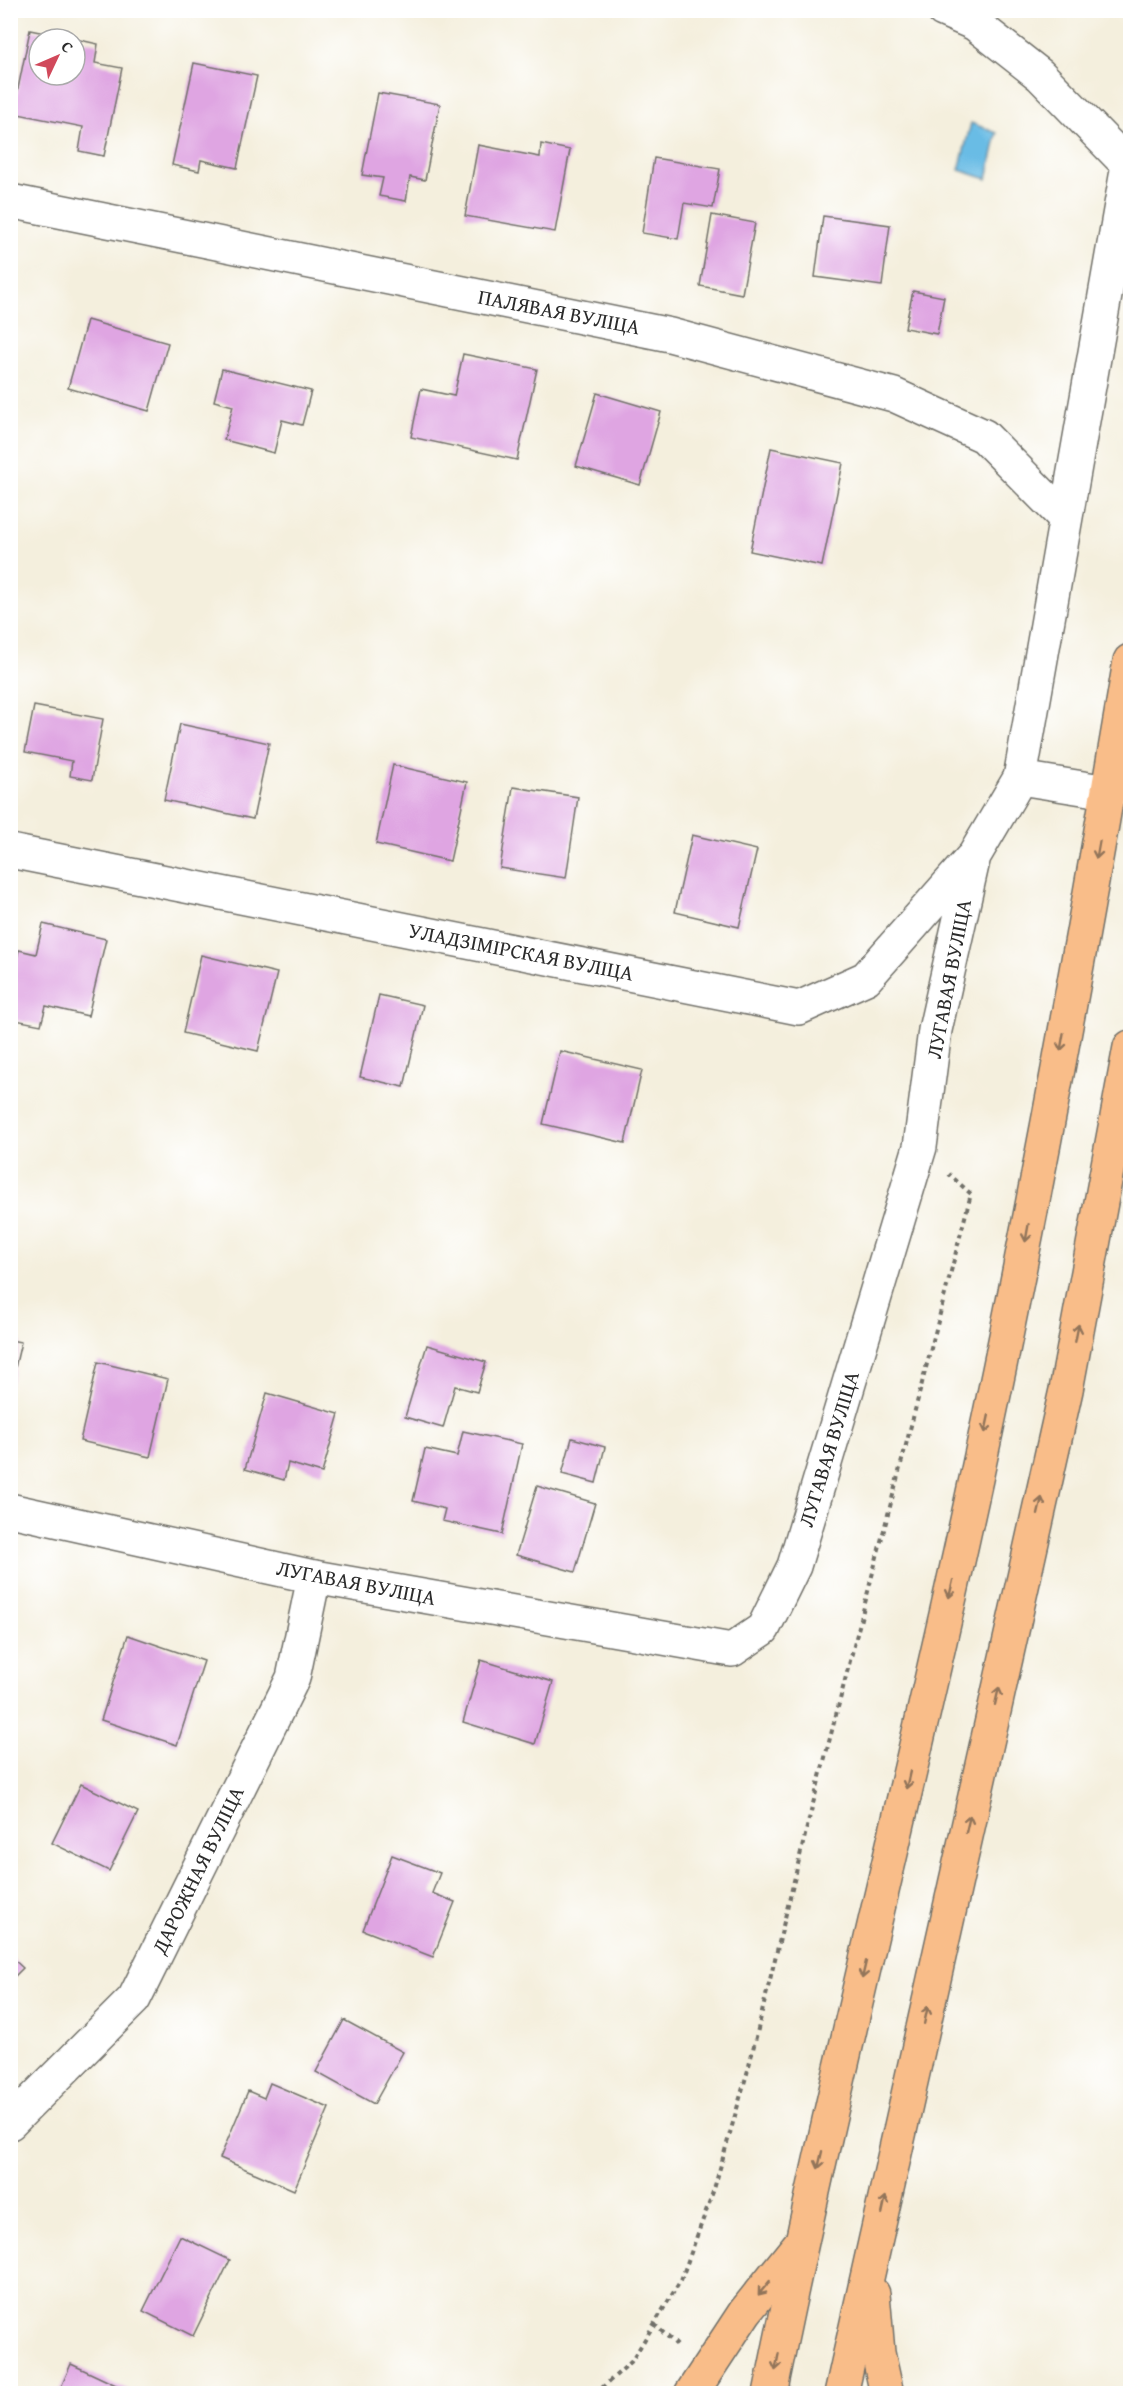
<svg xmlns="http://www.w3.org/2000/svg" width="1141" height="2404" viewBox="0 0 1141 2404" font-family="'Gentium Book Plus',serif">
<rect width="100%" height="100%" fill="#fff"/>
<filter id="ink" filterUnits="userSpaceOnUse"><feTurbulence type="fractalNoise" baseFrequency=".0167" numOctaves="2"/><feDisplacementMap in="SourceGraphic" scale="12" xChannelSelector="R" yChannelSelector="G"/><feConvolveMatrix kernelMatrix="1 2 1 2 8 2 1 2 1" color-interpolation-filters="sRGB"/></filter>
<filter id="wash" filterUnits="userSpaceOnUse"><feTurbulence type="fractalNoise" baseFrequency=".008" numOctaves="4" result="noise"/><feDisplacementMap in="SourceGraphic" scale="24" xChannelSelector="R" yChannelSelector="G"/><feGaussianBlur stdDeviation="1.35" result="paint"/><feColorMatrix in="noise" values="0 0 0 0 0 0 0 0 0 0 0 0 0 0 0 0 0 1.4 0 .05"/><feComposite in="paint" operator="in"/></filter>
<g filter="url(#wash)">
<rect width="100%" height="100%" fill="#f4efdd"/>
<!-- water -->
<polygon fill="#69bce5" stroke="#4a7488" stroke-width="1.5" points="971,123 997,133 987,179 959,170"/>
<g id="blocks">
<!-- building -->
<g fill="#dfa5e2">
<polygon points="30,30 69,38 39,39 39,75 75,75 75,39 98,44 95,63 122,68 104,156 79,151 83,127 13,113"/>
<polygon points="194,63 257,76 237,168 201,160 199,171 172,165"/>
<polygon points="378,93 440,104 425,180 410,177 406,201 379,196 383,178 362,175"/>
<polygon points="541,144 570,150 555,232 465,216 478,145 540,157"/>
<polygon points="654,158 720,169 713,208 684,203 678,239 642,233"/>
<polygon points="712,215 755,223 742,294 700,286"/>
<polygon points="823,216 890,225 882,286 815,277"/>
<polygon points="913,291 944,297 937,334 905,328"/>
<polygon points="87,320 168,343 149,411 68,388"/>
<polygon points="463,354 537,369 517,460 411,437 421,389 454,396"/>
<polygon points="222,369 311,391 302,425 282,420 274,453 224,440 233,406 214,401"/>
<polygon points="597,393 661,412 640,485 576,466"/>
<polygon points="771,448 843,463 822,566 750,551"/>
<polygon points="34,706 103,719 92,780 70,776 72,761 25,752"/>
<polygon points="180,724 269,743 253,819 164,800"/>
<polygon points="393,765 467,782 450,861 376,844"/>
<polygon points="513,787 578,797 566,878 500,868"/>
<polygon points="692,835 757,850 739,927 675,912"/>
<polygon points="43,924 106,939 88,1016 46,1006 41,1025 10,1019 10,988 19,950 36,954"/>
<polygon points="201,955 277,973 258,1051 183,1033"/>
<polygon points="379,995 423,1005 404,1087 360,1077"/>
<polygon points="560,1051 642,1070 625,1143 543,1124"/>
<polygon points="10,1340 21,1342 11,1385 10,1385"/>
<polygon points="427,1345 486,1362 477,1392 455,1386 443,1428 405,1417"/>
<polygon points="98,1362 168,1379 150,1457 80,1441"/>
<polygon points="267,1393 339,1414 322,1473 288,1463 284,1480 245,1469"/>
<polygon points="463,1431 522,1444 502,1534 442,1521 445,1509 413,1501 425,1449 457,1456"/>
<polygon points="572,1438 605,1447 596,1483 562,1474"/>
<polygon points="537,1486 595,1503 575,1572 516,1555"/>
<polygon points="128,1635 204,1661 177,1745 101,1720"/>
<polygon points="481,1660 553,1682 535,1744 463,1722"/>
<polygon points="81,1784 138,1812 109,1871 52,1843"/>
<polygon points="392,1855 440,1873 432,1893 455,1902 433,1957 363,1930"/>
<polygon points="10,1956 23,1968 10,1981"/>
<polygon points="344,2020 403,2052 374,2104 316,2072"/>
<polygon points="270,2083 329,2108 294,2190 220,2158 248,2091 264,2098"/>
<polygon points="180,2236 230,2260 193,2336 143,2311"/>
<polygon points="71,2364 135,2394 58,2394"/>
</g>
</g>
</g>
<g filter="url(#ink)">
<use href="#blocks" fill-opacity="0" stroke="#717069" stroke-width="1.5"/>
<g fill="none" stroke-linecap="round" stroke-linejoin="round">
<defs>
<polyline id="service" points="1108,792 1130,796"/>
<g id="minor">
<polyline points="10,201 670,335 894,395 984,436 1065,518"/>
<polyline points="1020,778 1108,792"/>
<polyline points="10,851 799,1008 866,978 971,859"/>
<polyline points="10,1510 314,1577 732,1650 763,1629 794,1566 920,1147 935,1030 974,856 1020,778 1128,165 1040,75 975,24 943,10"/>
<polyline points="10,2123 134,1999 293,1678 314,1577"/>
</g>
<g id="trunk">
<polyline points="873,2294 878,2353 887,2394"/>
<polyline points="691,2394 745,2312 798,2246"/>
<path d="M770,2394C828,2106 901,1821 964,1534C1028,1245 1081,953 1130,661"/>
<polyline points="841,2394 1066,1390 1130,1047"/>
</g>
</defs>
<!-- service casing -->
<use href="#service" stroke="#717069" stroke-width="21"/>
<!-- minor casing -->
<use href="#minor" stroke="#717069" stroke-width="36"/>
<!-- trunk casing -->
<use href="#trunk" stroke="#717069" stroke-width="36"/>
<!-- path -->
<g stroke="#717069" stroke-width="4" stroke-dasharray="4.5 4.5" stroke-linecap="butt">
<polyline points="654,2324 680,2348"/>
<polyline points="595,2394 631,2362 681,2280 714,2189 748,2070 808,1823 971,1194 949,1174"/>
</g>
<!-- service -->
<use href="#service" stroke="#fff" stroke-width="18"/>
<!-- minor -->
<use href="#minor" stroke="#fff" stroke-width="33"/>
<!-- trunk -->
<use href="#trunk" stroke="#f9bd89" stroke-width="33"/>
</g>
<!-- one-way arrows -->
<defs><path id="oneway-shaft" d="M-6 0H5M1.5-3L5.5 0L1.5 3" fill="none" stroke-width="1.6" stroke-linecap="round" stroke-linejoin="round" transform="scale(1.5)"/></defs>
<g stroke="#92745a">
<use href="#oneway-shaft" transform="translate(1098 850) rotate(100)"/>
<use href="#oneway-shaft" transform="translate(1062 1042) rotate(100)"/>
<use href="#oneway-shaft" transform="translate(1027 1233) rotate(100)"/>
<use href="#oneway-shaft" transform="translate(1077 1333) rotate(-79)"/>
<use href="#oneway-shaft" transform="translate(987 1424) rotate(102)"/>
<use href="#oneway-shaft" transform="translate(1040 1506) rotate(-77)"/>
<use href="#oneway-shaft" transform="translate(951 1589) rotate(103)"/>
<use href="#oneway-shaft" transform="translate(997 1696) rotate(-77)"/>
<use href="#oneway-shaft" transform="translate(908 1780) rotate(103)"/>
<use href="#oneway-shaft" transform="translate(968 1824) rotate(-77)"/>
<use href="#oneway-shaft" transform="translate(864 1970) rotate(103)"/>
<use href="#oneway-shaft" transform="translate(926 2015) rotate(-78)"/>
<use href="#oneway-shaft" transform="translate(820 2160) rotate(103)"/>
<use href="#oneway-shaft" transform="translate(884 2205) rotate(-78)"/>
<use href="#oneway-shaft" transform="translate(764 2288) rotate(129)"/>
<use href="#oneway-shaft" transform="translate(777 2362) rotate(101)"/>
</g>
</g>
<g text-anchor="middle" stroke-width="6" stroke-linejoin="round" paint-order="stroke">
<!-- street labels -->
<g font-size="21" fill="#2b2b2b" stroke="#fff">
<text transform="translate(559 312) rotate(11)" y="7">ПАЛЯВАЯ ВУЛІЦА</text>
<text transform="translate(521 952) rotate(11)" y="7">УЛАДЗІМІРСКАЯ ВУЛІЦА</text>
<text transform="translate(949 979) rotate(-79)" y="7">ЛУГАВАЯ ВУЛІЦА</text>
<text transform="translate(829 1449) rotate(-73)" y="7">ЛУГАВАЯ ВУЛІЦА</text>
<text transform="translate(356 1583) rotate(11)" y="7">ЛУГАВАЯ ВУЛІЦА</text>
<text transform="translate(198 1870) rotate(-64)" y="7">ДАРОЖНАЯ ВУЛІЦА</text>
</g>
</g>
<!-- margin -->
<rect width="1141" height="2404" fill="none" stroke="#fff" stroke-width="36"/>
<!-- north arrow -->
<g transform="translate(57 57) rotate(46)"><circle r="28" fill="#ffffff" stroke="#aaaaaa" stroke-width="1.5"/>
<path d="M0-4.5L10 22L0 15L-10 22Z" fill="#d1495b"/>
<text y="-9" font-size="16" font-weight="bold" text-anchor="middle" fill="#2b2b2b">С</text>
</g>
</svg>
